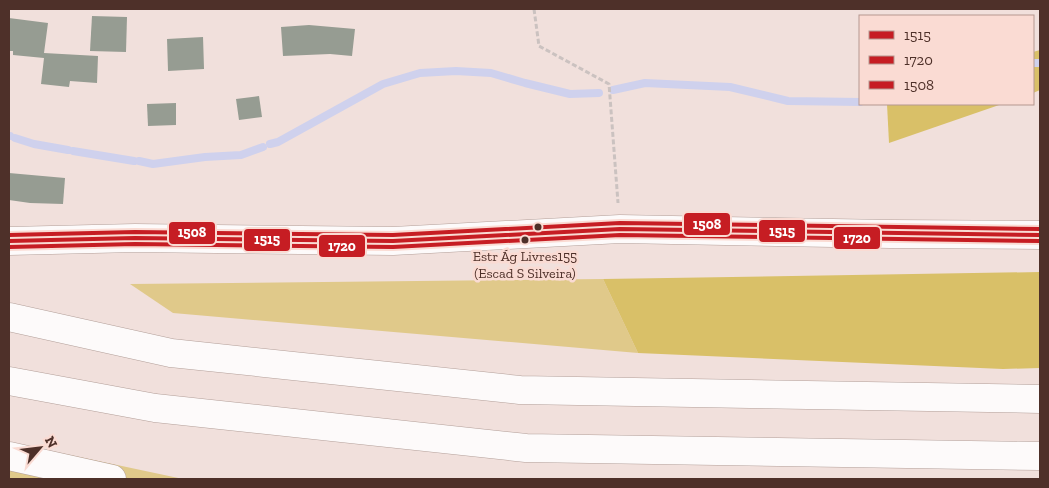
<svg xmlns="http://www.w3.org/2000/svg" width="1049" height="488" viewBox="0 0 1049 488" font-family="'Zilla Slab',serif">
<rect width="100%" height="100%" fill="#f1e0dc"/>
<!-- green -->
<g fill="#e0c98a">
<polygon points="603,279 638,353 173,313 130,284"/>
<polygon points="9,442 183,479 9,479"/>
</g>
<!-- forest -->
<g fill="#d9c068">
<polygon points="1040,50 1040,90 1033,93 1033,52"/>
<polygon points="887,104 1002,104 889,143"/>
<polygon points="1040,272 1040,368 1003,369 638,353 603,279"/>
</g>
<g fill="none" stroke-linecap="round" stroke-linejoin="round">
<!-- stream -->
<g stroke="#cfd1ed" stroke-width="8">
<polyline points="1033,63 1040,63"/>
<polyline points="613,90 645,83 730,87 788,101 860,102"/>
<polyline points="9,136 10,136"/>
<polyline points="15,138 34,144 68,150"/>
<polyline points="270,144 278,142 383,84 420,73 456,71 491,73 525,83 570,94 599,93"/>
<polyline points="73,151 134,161"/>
<polyline points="139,161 153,164 205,157 241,155 263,147"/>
</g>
</g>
<!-- building -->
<g fill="#969c92">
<polygon points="92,16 127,17 126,52 90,51"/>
<polygon points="9,18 48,23 44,53 98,56 97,83 70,81 69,87 41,84 44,58 13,55 13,51 9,51"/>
<polygon points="309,25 355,29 352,56 330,54 283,56 281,27"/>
<polygon points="203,37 204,69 168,71 167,39"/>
<polygon points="259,96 262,117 239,120 236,99"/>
<polygon points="176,103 176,125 148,126 147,104"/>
<polygon points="9,173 65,178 63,204 30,203 9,200"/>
</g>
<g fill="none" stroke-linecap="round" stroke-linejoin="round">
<defs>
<g id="minor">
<polyline points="9,241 135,238 393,241 620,229 890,234 1040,235"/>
<polyline points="9,456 112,479"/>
</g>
<g id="highway">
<polyline points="9,317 171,353 520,390 1040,399"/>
<polyline points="9,381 155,408 526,448 1040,456"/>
</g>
</defs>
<!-- minor casing -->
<use href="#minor" stroke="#b39f99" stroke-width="29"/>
<!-- highway casing -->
<use href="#highway" stroke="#b39f99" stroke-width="29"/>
<!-- path -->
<polyline stroke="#cbc2c0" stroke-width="3" stroke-dasharray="5 2.5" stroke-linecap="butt" points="534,9 539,46 609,84 618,203"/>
<!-- minor -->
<use href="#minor" stroke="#fdfafa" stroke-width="28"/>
<!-- highway -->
<use href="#highway" stroke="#fdfafa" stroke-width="28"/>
<defs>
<polyline id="bus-1" points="9,241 135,238 393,241 620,229 1040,235"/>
<polyline id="bus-2" points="9,247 135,244 393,247 620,235 1040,241"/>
<polyline id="bus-3" points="9,235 135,232 393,235 620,223 1040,229"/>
</defs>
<!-- bus-1 casing -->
<use href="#bus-1" stroke="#fadbd3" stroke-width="8"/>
<!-- bus-2 casing -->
<use href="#bus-2" stroke="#fadbd3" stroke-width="8"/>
<!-- bus-3 casing -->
<use href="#bus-3" stroke="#fadbd3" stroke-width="8"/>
<!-- bus-1 -->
<use href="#bus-1" stroke="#c61d23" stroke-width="4"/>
<!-- bus-2 -->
<use href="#bus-2" stroke="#c61d23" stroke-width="4"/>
<!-- bus-3 -->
<use href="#bus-3" stroke="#c61d23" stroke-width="4"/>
</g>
<!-- markers -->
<g fill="#4e3029" stroke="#fadbd3" stroke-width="2">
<circle cx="538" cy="227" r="4.5"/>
<circle cx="525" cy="240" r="4.5"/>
</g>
<g text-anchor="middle" stroke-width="5" stroke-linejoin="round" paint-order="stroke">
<!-- bus labels -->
<g font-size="14" fill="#4e3029" stroke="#fadbd3">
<text x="525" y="261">Estr Ág Livres155<tspan x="525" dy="17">(Escad S Silveira)</tspan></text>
</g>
</g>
<g stroke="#fadbd3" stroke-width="2">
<rect x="683" y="212" width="48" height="24" rx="5" fill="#c61d23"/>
<rect x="758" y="219" width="48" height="24" rx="5" fill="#c61d23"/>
<rect x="168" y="221" width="48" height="24" rx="5" fill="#c61d23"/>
<rect x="833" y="226" width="48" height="24" rx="5" fill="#c61d23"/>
<rect x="243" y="228" width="48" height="24" rx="5" fill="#c61d23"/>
<rect x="318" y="234" width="48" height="24" rx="5" fill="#c61d23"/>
</g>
<g font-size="14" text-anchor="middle" font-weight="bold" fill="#fff">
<text x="707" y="229">1508</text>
<text x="782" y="236">1515</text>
<text x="192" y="237">1508</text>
<text x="857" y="243">1720</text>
<text x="267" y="244">1515</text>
<text x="342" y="251">1720</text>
</g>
<!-- border -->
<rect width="1049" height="488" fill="none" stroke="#4e3029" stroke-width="20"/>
<!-- legend -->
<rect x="859" y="15" width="175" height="90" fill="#fadbd3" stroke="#b5978f"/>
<rect x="869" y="31" width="25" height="8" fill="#c61d23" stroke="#b5978f"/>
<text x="904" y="40" font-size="15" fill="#4e3029">1515</text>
<rect x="869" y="56" width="25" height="8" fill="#c61d23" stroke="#b5978f"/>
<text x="904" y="65" font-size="15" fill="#4e3029">1720</text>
<rect x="869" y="81" width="25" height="8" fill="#c61d23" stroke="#b5978f"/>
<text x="904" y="90" font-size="15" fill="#4e3029">1508</text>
<!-- north arrow -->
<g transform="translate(40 448) rotate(62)" stroke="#fadbd3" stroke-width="4" paint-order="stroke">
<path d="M0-4L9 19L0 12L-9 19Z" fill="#4e3029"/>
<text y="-8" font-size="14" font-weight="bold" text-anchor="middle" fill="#4e3029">N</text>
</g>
</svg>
